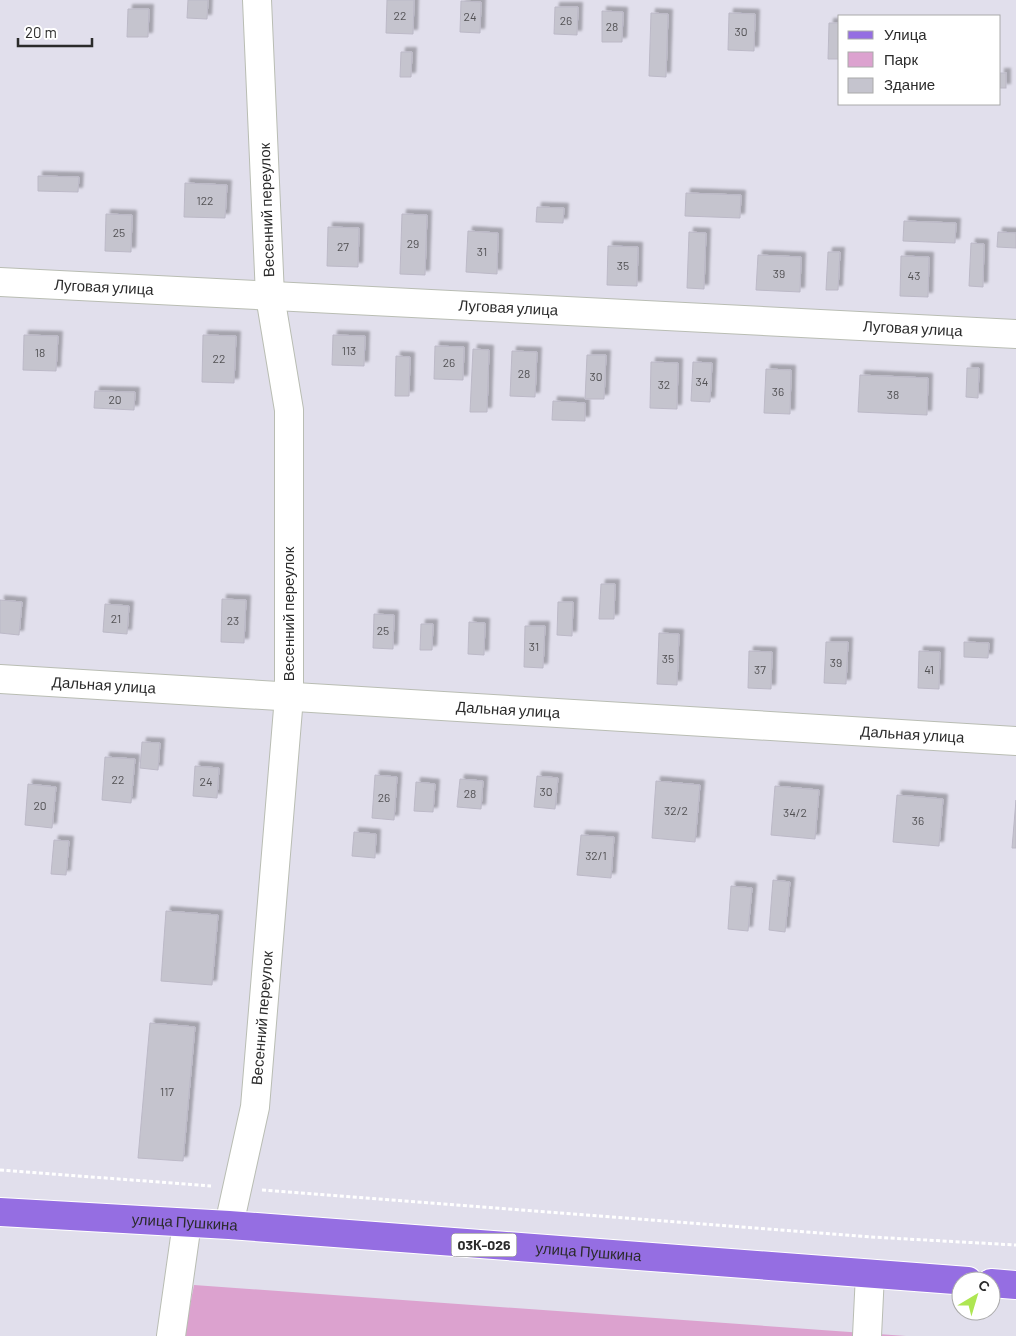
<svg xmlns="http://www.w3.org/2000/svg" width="1016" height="1336" viewBox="0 0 1016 1336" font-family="Barlow,sans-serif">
<defs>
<filter id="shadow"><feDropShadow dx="4.5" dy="-4.5" stdDeviation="1" flood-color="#0004"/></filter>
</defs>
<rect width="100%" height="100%" fill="#e1dfec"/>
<!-- green -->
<polygon fill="#dca2cf" points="194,1285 906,1336 184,1336"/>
<!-- building -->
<g fill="#c5c4ce" stroke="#bcb9c7" filter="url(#shadow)">
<polygon points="188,0 208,0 207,19 187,18"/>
<polygon points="387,0 414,0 413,34 386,33"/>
<polygon points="461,1 481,2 480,33 460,32"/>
<polygon points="555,7 578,7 577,35 554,34"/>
<polygon points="128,9 149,9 148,37 127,37"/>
<polygon points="602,11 623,12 622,42 602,42"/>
<polygon points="651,13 668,14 666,77 649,76"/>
<polygon points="729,13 755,14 754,51 728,50"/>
<polygon points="829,23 840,23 840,59 828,59"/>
<polygon points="401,52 412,52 411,77 400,77"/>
<rect x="1000" y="73" width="6" height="15"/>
<polygon points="38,176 79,177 78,192 38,191"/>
<polygon points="185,183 227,185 225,218 184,217"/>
<polygon points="686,193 741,195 740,218 685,216"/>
<polygon points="537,207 564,208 563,223 536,222"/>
<polygon points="106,214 132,215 131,252 105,251"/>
<polygon points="402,214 427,215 425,275 400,274"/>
<polygon points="904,221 956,223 955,243 903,241"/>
<polygon points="328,227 359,228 358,267 327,266"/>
<polygon points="468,231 498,233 497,274 466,272"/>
<polygon points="689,232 706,233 704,289 687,288"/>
<polygon points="998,232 1016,233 1016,248 997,247"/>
<polygon points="971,243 984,244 983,287 969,286"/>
<polygon points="608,246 638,247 637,286 607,285"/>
<polygon points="828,252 840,252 838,290 826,290"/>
<polygon points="758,255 801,257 800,292 756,290"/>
<polygon points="901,256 929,257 928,297 900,296"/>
<polygon points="24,335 58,336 56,371 23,370"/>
<polygon points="203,335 236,336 234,383 202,382"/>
<polygon points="333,335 365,336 364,366 332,365"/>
<polygon points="435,346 464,347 463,380 434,379"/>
<polygon points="473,349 489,350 487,412 470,412"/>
<polygon points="512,351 537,352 535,397 510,396"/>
<polygon points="587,355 606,355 604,399 585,399"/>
<polygon points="396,356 410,357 409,396 395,396"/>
<polygon points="651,362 678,363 677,409 650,408"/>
<polygon points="693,362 712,363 710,402 691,401"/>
<polygon points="967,368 979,368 978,398 966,397"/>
<polygon points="766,369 791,370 790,414 764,413"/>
<polygon points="860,375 928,378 927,415 858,412"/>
<polygon points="95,391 135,392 134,410 94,408"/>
<polygon points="553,401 585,403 585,421 552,420"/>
<polygon points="601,584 615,584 614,619 599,619"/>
<polygon points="222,599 246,600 244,643 221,642"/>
<polygon points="0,600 22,602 19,635 0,633"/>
<polygon points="558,602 573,602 572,636 557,635"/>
<polygon points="105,604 129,606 127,634 103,632"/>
<polygon points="374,614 394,615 393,649 373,648"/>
<polygon points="469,622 485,623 484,655 468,654"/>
<polygon points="421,624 433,624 432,650 420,650"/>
<polygon points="525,626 545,626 543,668 524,667"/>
<polygon points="659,633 679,634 677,685 657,684"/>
<polygon points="826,642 848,642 846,684 824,683"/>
<polygon points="964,642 989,643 988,658 964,657"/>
<polygon points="749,651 772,652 771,689 748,688"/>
<polygon points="919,651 940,652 939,689 918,688"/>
<polygon points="142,742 160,743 158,770 140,768"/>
<polygon points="105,757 135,759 131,803 102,800"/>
<polygon points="195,766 219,768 217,798 193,796"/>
<polygon points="375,775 397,777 394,820 372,818"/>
<polygon points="537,776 558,778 555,809 534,807"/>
<polygon points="460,779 483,781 481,809 457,807"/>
<polygon points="656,781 700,785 695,842 652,838"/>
<polygon points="416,782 435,784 433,812 414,811"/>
<polygon points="28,784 56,787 52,828 25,825"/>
<polygon points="775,786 819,790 815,839 771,835"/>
<polygon points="897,795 943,799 939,846 893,842"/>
<polygon points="1016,800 1016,848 1012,848"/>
<polygon points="354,832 376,834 375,858 352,856"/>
<polygon points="581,835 614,837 611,878 577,875"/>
<polygon points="54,840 69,841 66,875 51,874"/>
<polygon points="773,880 790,882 785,932 769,930"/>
<polygon points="731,886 752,888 748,931 728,929"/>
<polygon points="166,911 218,915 212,985 161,981"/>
<polygon points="150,1023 195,1027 183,1161 138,1158"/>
</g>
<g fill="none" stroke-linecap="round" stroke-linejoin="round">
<defs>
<g id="minor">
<path id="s1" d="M0,282L1016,334"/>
<path id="s2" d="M0,679L1016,741"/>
<path id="s3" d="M229,1225L255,1107L289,697V410L270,296L257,0"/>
<polyline points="171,1336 187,1223"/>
<polyline points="867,1336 870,1274"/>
</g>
<g id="major">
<path id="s4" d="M0,1212L229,1225L968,1281"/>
<polyline points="991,1283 1016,1285"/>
</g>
</defs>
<!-- minor casing -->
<use href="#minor" stroke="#b9bdb3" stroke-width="30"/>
<!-- major casing -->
<use href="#major" stroke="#fff" stroke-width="30"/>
<!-- path -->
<g stroke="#fff" stroke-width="3" stroke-dasharray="4 2.5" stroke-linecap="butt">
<polyline points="0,1170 211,1186"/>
<polyline points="262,1190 871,1237 1016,1245"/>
</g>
<!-- minor -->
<use href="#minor" stroke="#fff" stroke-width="28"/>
<!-- major -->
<use href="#major" stroke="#956ee2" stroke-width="28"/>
</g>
<g text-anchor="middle" stroke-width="4" stroke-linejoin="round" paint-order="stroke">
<!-- number labels -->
<g font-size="12" fill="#525154">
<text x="400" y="20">22</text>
<text x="470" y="21">24</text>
<text x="566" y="25">26</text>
<text x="612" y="31">28</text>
<text x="741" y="36">30</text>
<text x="205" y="205">122</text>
<text x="119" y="237">25</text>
<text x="413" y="248">29</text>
<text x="343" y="251">27</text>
<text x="482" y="256">31</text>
<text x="623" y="270">35</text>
<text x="779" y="278">39</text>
<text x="914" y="280">43</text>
<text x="349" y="355">113</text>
<text x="40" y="357">18</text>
<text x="219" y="363">22</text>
<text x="449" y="367">26</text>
<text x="524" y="378">28</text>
<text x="596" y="381">30</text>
<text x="702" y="386">34</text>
<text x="664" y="389">32</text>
<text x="778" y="396">36</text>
<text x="893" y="399">38</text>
<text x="115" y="404">20</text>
<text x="116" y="623">21</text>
<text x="233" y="625">23</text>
<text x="383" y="635">25</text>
<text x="534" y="651">31</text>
<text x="668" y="663">35</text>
<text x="836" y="667">39</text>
<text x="760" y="674">37</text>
<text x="929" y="674">41</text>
<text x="118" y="784">22</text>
<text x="206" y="786">24</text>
<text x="546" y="796">30</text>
<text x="470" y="798">28</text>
<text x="384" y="802">26</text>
<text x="40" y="810">20</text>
<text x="676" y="815">32/2</text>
<text x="795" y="817">34/2</text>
<text x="918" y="825">36</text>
<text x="596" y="860">32/1</text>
<text x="167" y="1096">117</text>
</g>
<!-- shield labels -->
<rect fill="#fff" stroke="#6b6b6b" stroke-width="1" x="451.5" y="1233.5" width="65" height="23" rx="4"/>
<g font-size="14" font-weight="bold" fill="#2b2b2b">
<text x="484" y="1250">03К-026</text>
</g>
<!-- street labels -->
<g font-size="15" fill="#2b2b2b" stroke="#fff">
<text transform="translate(267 210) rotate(-92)" y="5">Весенний переулок</text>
<text dy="5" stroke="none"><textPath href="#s1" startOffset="104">Луговая улица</textPath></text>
<text dy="5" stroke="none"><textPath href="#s1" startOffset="509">Луговая улица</textPath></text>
<text dy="5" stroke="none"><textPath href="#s1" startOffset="914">Луговая улица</textPath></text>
<text transform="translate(289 614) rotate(-90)" y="5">Весенний переулок</text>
<text dy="5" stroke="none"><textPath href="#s2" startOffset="104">Дальная улица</textPath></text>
<text dy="5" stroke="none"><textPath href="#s2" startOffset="509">Дальная улица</textPath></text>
<text dy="5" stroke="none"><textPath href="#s2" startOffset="914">Дальная улица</textPath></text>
<text dy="5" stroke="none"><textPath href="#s3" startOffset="210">Весенний переулок</textPath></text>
<text dy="5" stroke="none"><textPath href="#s4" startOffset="185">улица Пушкина</textPath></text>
<text dy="5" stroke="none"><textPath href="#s4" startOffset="590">улица Пушкина</textPath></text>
</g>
</g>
<!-- legend -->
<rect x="838" y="15" width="162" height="90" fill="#ffffff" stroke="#aaaaaa"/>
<rect x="848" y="31" width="25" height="8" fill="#956ee2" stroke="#aaaaaa"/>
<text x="884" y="40" font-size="15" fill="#2b2b2b">Улица</text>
<rect x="848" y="52" width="25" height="15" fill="#dca2cf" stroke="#aaaaaa"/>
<text x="884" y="65" font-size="15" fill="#2b2b2b">Парк</text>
<rect x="848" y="78" width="25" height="15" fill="#c5c4ce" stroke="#aaaaaa"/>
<text x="884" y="90" font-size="15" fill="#2b2b2b">Здание</text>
<!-- north arrow -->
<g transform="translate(976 1296) rotate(38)"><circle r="24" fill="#ffffff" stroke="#aaaaaa"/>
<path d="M0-4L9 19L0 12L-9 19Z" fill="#aee652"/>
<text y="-8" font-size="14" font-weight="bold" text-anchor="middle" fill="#2b2b2b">С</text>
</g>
<!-- scale -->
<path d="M18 38v8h74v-8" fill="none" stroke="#2b2b2b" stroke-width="2.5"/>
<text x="25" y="38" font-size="15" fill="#2b2b2b" stroke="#ffffff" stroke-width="4" paint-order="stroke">20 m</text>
</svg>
